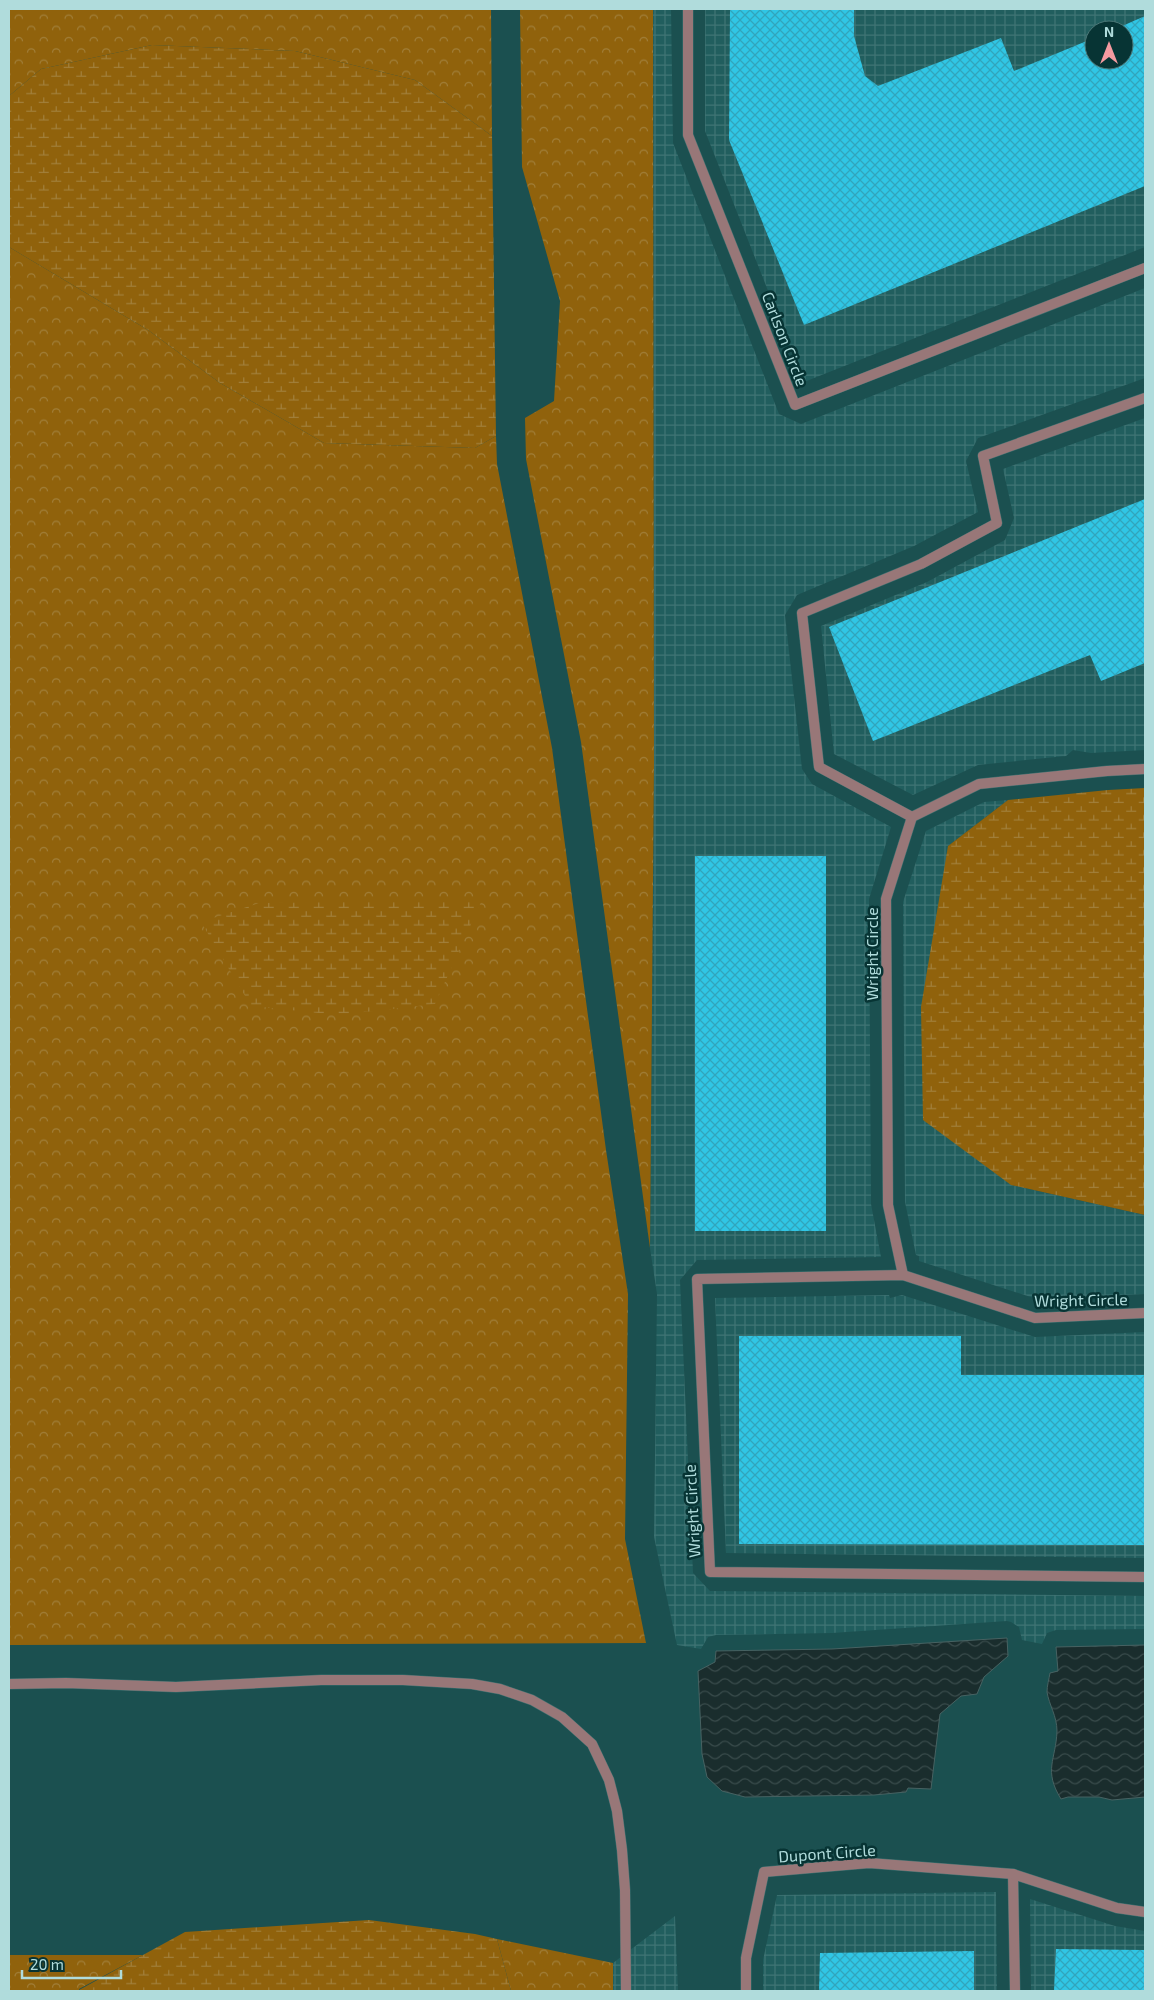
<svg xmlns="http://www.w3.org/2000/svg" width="1154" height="2000" viewBox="0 0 1154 2000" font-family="'Exo 2',sans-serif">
<defs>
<pattern id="industrial-grid" width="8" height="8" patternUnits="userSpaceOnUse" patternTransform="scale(1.25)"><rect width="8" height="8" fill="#215e5e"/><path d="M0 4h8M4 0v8" fill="none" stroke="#3f7474"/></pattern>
<pattern id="forest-crowns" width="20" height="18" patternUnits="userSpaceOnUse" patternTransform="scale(1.25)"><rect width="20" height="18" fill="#90620c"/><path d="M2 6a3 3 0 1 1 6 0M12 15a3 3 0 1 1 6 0" fill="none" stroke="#a17f3a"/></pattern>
<pattern id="wetland-marsh" width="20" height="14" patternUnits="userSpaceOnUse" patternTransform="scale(1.25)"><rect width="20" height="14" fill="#90620c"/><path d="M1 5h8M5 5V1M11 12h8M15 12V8" fill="none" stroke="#a17f3a"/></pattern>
<pattern id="water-waves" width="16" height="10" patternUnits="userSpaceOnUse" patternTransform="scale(1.25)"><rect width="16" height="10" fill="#1a2d2d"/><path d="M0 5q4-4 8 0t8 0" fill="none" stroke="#394b4b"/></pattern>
<pattern id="building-cross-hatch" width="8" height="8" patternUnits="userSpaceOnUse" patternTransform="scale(1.25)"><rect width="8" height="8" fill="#30c6e5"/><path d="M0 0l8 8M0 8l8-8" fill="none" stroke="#31a5bc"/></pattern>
</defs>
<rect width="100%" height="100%" fill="#1b5050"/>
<!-- industrial -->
<g fill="url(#industrial-grid)" fill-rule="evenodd">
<polygon points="653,9 671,9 673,143 779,414 801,424 1145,288 1145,378 978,438 966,461 978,512 914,546 797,595 785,615 802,769 812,784 891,827 869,899 871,1204 881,1257 697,1260 680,1280 693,1573 710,1591 1145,1596 1145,1629 1056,1630 1047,1633 1042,1644 1022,1640 1019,1627 1011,1622 1007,1621 832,1633 716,1635 708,1637 701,1649 677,1645 654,1537 657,1294 650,1248 654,762"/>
<path d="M705,9H1145V247L804,382L705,131ZM1094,30H1124V60H1094Z"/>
<polygon points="1145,418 1145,750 1091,753 1073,750 1066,756 978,765 913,795 834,754 821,626 927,582 1005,540 1014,518 1003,469"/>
<polygon points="1008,800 948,846 1011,1185 1145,1215 1145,1294 1037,1299 919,1261 919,1256 916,1255 905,1202 903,902 926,831 984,802"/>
<polygon points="889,1295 890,1298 902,1295 1035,1337 1145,1332 1145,1558 726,1553 715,1298"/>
<polygon points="996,1892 997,1991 763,1991 763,1960 777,1895"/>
<polygon points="1030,1899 1115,1926 1145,1931 1145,1991 1031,1991"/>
<polygon points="675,1916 678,1991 613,1991 613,1963"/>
</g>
<!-- forest -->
<g fill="url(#forest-crowns)">
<polygon points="9,9 491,9 492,136 415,80 295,51 152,45 41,69 9,96"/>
<polygon points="520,9 653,9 654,762 650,1248 581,742 526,459 525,418 554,401 560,301 522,167"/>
<polygon points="9,247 148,330 220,383 324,443 475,448 496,436 497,464 552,748 606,1150 628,1294 625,1539 646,1643 9,1645"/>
<polygon points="497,1939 613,1963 613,1991 511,1991"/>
<polygon points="9,1955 143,1955 79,1989 79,1991 9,1991"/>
</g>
<!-- wetland -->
<g fill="url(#wetland-marsh)">
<polygon points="152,45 295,51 415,80 492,136 496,436 475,448 324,443 220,383 148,330 9,247 9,96 41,69"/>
<polygon points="1145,788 1145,1215 1011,1185 923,1120 921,1007 948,846 1008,800 1108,790"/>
<polygon points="482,900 435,1004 338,1015 251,1006 201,922 259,903"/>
<polygon points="369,1920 475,1934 497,1939 511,1991 79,1991 79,1990 185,1932"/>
</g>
<!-- water -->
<g fill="url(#water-waves)" stroke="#476262">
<polygon points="1007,1638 1008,1656 984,1677 977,1694 961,1696 940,1714 931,1789 908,1788 906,1792 874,1795 745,1797 722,1791 707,1777 702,1754 698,1671 715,1662 716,1651 832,1649"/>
<path d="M1145,1645V1797L1112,1800L1099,1797H1068L1061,1799C1043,1770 1056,1760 1057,1731C1057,1716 1049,1705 1047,1692C1047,1686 1049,1679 1050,1673L1058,1671L1056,1647Z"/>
</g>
<!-- building -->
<g fill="url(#building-cross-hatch)">
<polygon points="730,9 854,9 854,36 865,76 878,86 1001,38 1014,71 1094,38 1094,60 1124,60 1124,30 1113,30 1145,16 1145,186 804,325 729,140"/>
<polygon points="1145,499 1145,663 1101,681 1090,655 873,741 829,627"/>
<rect x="695" y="856" width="131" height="375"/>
<polygon points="739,1336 961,1336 961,1375 1145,1375 1145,1545 739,1544"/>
<polygon points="1056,1949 1145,1950 1145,1991 1054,1991"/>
<polygon points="974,1951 974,1991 819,1991 820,1953"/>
</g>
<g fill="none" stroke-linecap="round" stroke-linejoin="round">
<defs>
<polyline id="lane" points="9,1684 66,1683 176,1687 321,1680 403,1680 472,1684 500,1689 532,1700 562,1717 592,1744 609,1780 617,1811 622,1850 625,1890 626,1991"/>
<g id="street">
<polyline points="688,9 688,135 795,405 1145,268"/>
<polyline points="912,817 819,767 802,613 921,564 997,523 983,456 1145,398"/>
<polyline points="903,1275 888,1205 886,899 912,817 979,784 1107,771 1145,769"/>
<polyline points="1145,1313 1035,1318 903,1275 697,1279 710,1572 1145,1577"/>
<polyline points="1013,1874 1015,1991"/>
<polyline points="746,1991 746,1958 764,1872 869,1863 1013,1874 1117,1908 1145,1912"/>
</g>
</defs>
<!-- lane casing -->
<use href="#lane" stroke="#3c6f6f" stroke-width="11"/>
<!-- street casing -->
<use href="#street" stroke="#3c6f6f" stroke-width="11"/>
<!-- lane -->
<use href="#lane" stroke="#987778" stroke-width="10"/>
<!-- street -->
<use href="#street" stroke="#987778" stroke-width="10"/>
</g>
<g text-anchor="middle" stroke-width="5" stroke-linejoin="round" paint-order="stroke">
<!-- street labels -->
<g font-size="16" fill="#b0dcdc" stroke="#073434">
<text transform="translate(785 339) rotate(69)" y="6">Carlson Circle</text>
<text transform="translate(872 954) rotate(-90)" y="6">Wright Circle</text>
<text transform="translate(1081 1300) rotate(-1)" y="6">Wright Circle</text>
<text transform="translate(692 1511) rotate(-93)" y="6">Wright Circle</text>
<text transform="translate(827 1853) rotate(-4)" y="6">Dupont Circle</text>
</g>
</g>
<!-- border -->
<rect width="1154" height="2000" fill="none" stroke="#b0dcdc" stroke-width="20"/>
<!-- north arrow -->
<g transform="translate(1109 45)"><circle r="24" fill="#073434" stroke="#4b7777"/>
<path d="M0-4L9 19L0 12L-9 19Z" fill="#f49aa0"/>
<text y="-8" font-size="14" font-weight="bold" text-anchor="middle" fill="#b0dcdc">N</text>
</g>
<!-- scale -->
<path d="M22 1970v8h99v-8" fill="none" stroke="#b0dcdc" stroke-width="2.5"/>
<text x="30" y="1970" font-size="15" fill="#b0dcdc" stroke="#073434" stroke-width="4" paint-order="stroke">20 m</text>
</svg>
